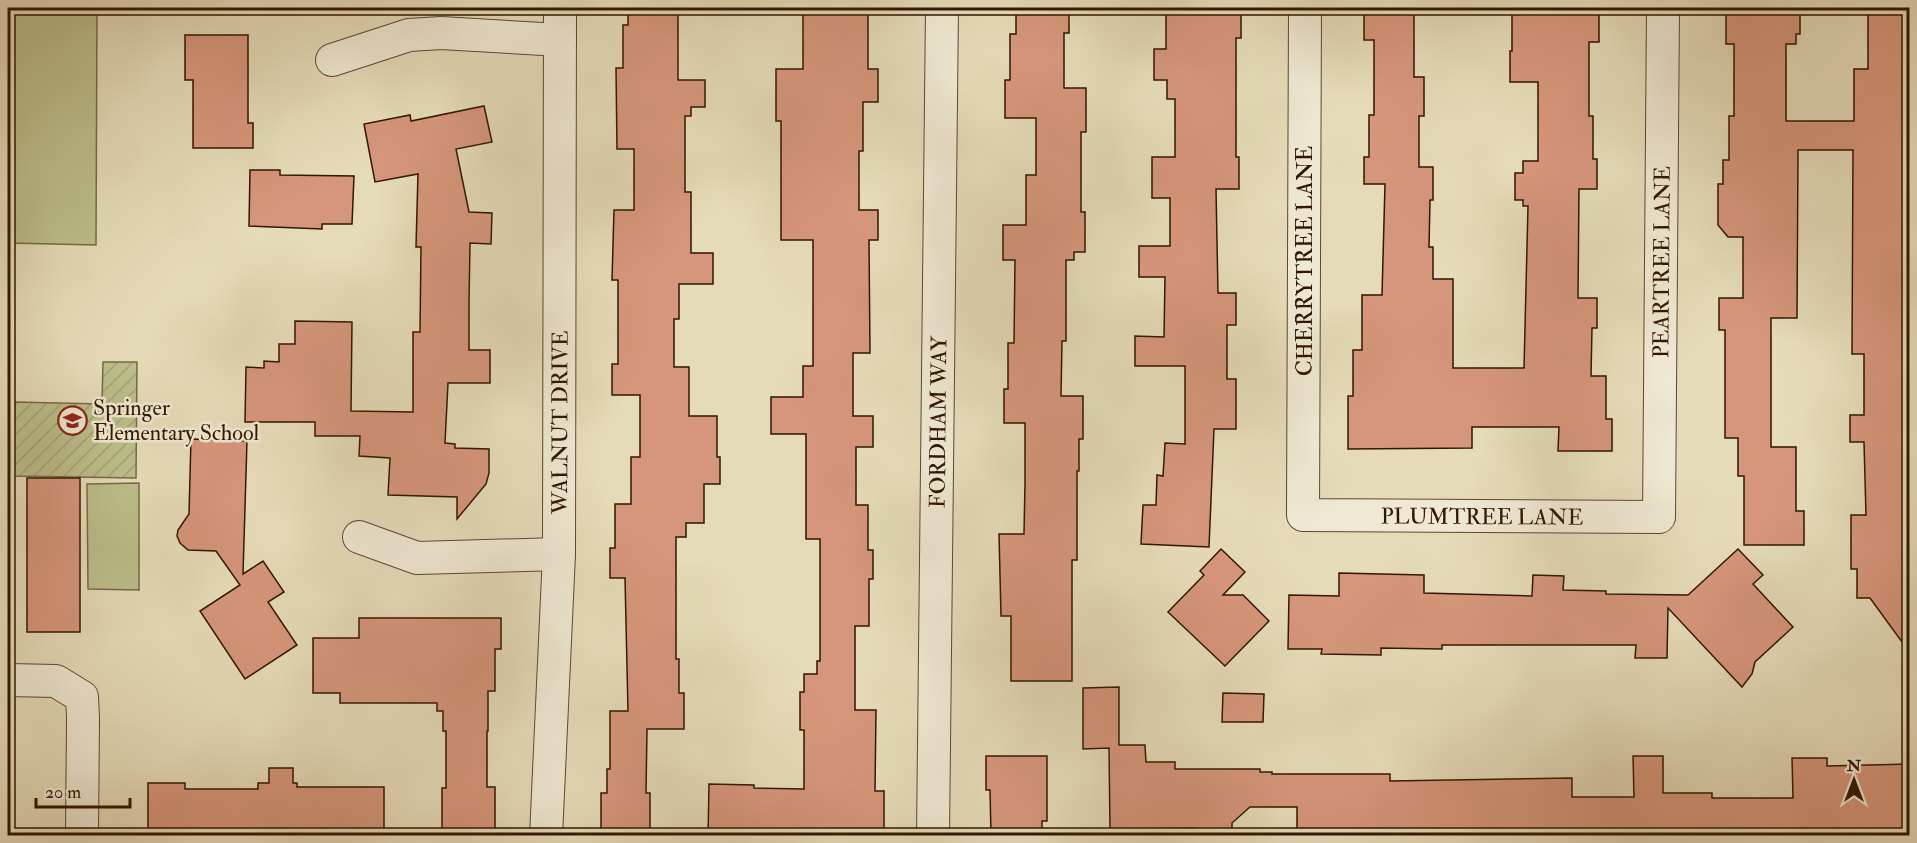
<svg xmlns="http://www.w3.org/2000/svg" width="1917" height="843" viewBox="0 0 1917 843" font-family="'IM FELL Double Pica',serif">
<defs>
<pattern id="garden-furrows" width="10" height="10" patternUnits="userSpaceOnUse" patternTransform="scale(1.5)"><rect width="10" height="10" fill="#bcbe8a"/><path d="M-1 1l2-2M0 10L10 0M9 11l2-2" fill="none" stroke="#a2a375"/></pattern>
</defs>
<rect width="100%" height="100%" fill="#e6dbb9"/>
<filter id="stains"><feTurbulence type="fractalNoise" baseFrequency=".00333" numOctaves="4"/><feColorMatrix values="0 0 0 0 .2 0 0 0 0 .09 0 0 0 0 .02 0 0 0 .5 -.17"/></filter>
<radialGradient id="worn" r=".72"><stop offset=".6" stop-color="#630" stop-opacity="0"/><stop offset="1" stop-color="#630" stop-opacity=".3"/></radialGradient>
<!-- park -->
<g fill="#bcbe8a" stroke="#766a46" stroke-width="1.5">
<polygon points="8,8 97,8 96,245 8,243"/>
<polygon points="139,483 139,590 88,589 87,484"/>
</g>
<!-- garden -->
<polygon fill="url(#garden-furrows)" stroke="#766a46" stroke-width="1.5" points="103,362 137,362 136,478 13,476 15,402 102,404"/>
<!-- building -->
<g fill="#d6967b" stroke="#311602" stroke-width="1.5">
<polygon points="628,8 678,8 678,80 705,80 705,107 691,107 691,116 685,116 685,192 691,192 691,253 713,253 713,284 679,284 679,319 674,319 674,367 689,367 689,416 717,416 717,457 720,457 720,484 704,484 704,523 686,523 686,537 676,537 676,659 679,659 679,693 684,693 684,729 647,729 646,793 650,793 650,833 646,833 646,836 601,836 601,793 607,793 607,769 610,769 610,711 628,711 625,578 610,578 610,548 615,548 615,504 631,504 631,457 640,457 640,395 612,395 612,364 618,364 618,280 612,280 614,210 634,210 634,149 617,149 616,68 623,68 623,25 628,25"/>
<polygon points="803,8 868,8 868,69 878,69 878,102 863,102 863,151 859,151 859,210 878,210 878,240 869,240 870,353 853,353 853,416 873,416 873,447 856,447 856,505 868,505 868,550 873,550 873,579 869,579 869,626 855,626 855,710 876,710 875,791 884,791 884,836 708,836 709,784 754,785 754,788 804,789 804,730 800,730 800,692 804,692 804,674 817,674 817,661 820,661 820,539 806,539 806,434 771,434 771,397 803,397 803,366 813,366 813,240 781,240 781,121 776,121 776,69 803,69"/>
<polygon points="1016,8 1069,8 1069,33 1064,33 1064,88 1086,88 1086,132 1081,132 1081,212 1085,212 1085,252 1074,252 1074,260 1066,260 1066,341 1062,341 1061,396 1083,396 1083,439 1079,439 1079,471 1077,471 1077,560 1072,560 1072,681 1011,681 1011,616 1001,616 999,534 1024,534 1025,483 1025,423 1004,423 1004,389 1008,389 1008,343 1014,343 1015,260 1003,260 1003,225 1026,225 1026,175 1036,175 1036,118 1005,118 1005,80 1010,80 1010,34 1016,34"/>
<polygon points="1166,8 1241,8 1241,38 1236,38 1236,157 1239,157 1239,189 1216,189 1218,293 1236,293 1236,325 1227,325 1227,379 1236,379 1236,429 1214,429 1209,547 1141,544 1143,505 1156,505 1157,475 1163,476 1165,443 1185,444 1185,366 1135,366 1135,336 1164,337 1165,277 1139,277 1139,246 1170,246 1170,198 1152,198 1152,157 1175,157 1175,99 1167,99 1167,80 1154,80 1154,49 1166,49"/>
<polygon points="1385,8 1414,8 1414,77 1424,77 1424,116 1419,116 1419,167 1433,167 1433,200 1430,200 1429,247 1433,247 1433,279 1453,279 1453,368 1524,368 1528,206 1523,206 1523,200 1515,200 1515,173 1523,173 1523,161 1538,161 1538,82 1510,82 1510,51 1512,51 1512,8 1579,8 1579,10 1599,10 1599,42 1589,42 1589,116 1593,116 1593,159 1597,159 1597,189 1579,189 1578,298 1597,298 1597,328 1592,328 1591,376 1606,376 1606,419 1612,419 1612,451 1558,451 1559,427 1472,427 1472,448 1348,449 1348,396 1353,396 1353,350 1362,350 1362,295 1382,295 1385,184 1364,184 1364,157 1369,157 1369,115 1374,115 1374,40 1364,40 1364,9"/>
<polygon points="1745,8 1800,8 1800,34 1796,34 1796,44 1786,44 1786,121 1854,121 1854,69 1868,69 1868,8 1910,8 1910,653 1870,598 1857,598 1857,569 1851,569 1851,515 1866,515 1864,442 1850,442 1850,415 1864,415 1864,354 1852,354 1853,150 1798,150 1797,318 1771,318 1771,447 1796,447 1796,511 1804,511 1804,545 1744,545 1744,476 1738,476 1738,438 1725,438 1725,330 1719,330 1719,298 1743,298 1743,237 1728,237 1718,225 1718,184 1723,184 1723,160 1729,160 1729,116 1734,116 1734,44 1726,44 1726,12 1745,12"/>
<polygon points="185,35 248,35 248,123 253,123 253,148 193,148 193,80 185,80"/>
<polygon points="484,106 492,142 456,149 469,212 492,213 491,244 470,243 469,302 469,350 490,350 490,383 448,383 445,443 455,444 455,448 489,449 489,473 486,484 457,519 457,497 388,495 390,458 359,456 360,436 315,436 315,422 245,422 246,367 264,368 264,361 279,362 279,344 295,344 295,321 352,322 351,411 413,412 413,332 420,332 421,247 416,247 418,174 375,182 364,124 410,115 411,121"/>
<polygon points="250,170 280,170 280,175 354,176 352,224 322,224 322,229 249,226"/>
<polygon points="191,439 247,441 243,574 263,561 284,592 268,602 297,645 245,679 200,611 240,585 216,551 188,550 180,543 177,536 178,530 189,514"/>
<rect x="27" y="478" width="53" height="154"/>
<polygon points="1221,549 1245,572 1223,595 1243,595 1269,621 1225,666 1168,612 1204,575 1200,571"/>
<polygon points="1738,549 1763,575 1753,584 1793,627 1755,662 1752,674 1742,687 1668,608 1667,658 1635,658 1636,645 1442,645 1442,649 1381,648 1381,655 1321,654 1322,649 1288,649 1289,595 1339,596 1339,573 1424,575 1424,593 1532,596 1533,575 1564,576 1563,590 1606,591 1606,594 1688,595"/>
<polygon points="359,618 501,618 501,649 495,649 495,691 488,691 488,731 487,731 487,787 495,787 495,836 445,836 445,829 442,829 442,788 446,788 446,731 443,731 443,711 437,711 437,703 340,703 340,693 313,693 313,638 359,638"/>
<polygon points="1119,687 1119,745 1145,745 1146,762 1175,762 1175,769 1260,769 1260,772 1272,772 1272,774 1390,774 1390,781 1572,778 1572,797 1634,797 1633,756 1663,756 1663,793 1712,793 1712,798 1793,798 1792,758 1827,758 1827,766 1910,764 1910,836 1297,836 1297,807 1250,807 1232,823 1232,836 1196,836 1196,828 1110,829 1109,748 1083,749 1083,688"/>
<polygon points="1223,693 1264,694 1263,722 1222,722"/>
<polygon points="986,756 1047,756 1047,821 1042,821 1042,836 991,836 990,790 986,790"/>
<polygon points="269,768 293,768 293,783 297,783 297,787 384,787 384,836 148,836 148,783 185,783 185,789 258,789 258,783 269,783"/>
</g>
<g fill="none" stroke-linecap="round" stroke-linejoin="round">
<defs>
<g id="minor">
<path id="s1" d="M1305,8L1303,515L1659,517L1663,8"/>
<polyline points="332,60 409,35 441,33 560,40"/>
<polyline points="359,537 417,558 559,554"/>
<polyline points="8,680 56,681 82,697 83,718 82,836"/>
<path id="s2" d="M546,836L559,554L560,8"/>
<path id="s3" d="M933,836L942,8"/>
</g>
</defs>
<!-- minor casing -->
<use href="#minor" stroke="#5e4730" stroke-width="34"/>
<!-- minor -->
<use href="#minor" stroke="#efe8d2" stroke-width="32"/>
</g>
<!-- icons -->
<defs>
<symbol id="school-ring" viewBox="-11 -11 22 22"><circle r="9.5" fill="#efe8d2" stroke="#8f2418" stroke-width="1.5"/><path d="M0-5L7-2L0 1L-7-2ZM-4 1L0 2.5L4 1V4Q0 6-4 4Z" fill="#8f2418"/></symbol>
</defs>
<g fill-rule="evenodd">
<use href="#school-ring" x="56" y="404" width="33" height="33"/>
</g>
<g text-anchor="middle" stroke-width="5" stroke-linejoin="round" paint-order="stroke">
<!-- street labels -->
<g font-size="22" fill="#311602" stroke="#efe8d2">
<text transform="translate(1304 261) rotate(-90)" y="8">CHERRYTREE LANE</text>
<text dy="8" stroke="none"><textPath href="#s1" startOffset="1118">PEARTREE LANE</textPath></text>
<text dy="8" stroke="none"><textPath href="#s2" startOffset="414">WALNUT DRIVE</textPath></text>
<text dy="8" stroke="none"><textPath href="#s3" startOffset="414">FORDHAM WAY</textPath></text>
<text dy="8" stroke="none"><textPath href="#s1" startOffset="686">PLUMTREE LANE</textPath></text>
</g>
<!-- poi labels -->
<g font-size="22" fill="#311602" stroke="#efe8d2" text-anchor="start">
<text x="93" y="415">Springer<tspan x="93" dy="25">Elementary School</tspan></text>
</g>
</g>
<!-- margin -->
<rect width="1917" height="843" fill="none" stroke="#e6dbb9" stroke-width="30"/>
<rect x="9" y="9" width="1899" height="825" fill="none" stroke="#311602" stroke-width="3"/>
<rect x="15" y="15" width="1887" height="813" fill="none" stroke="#311602" stroke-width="1.5"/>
<!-- north arrow -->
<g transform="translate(1854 780)" stroke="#efe8d2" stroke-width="4.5" paint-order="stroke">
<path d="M0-4.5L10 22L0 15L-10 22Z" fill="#311602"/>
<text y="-9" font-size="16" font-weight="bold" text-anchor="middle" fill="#311602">N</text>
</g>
<!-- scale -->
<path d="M36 798v9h94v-9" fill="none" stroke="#311602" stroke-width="3"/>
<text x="45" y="798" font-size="18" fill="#311602" stroke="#efe8d2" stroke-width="4.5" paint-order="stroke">20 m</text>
<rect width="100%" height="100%" filter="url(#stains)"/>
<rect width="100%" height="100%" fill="url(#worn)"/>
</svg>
